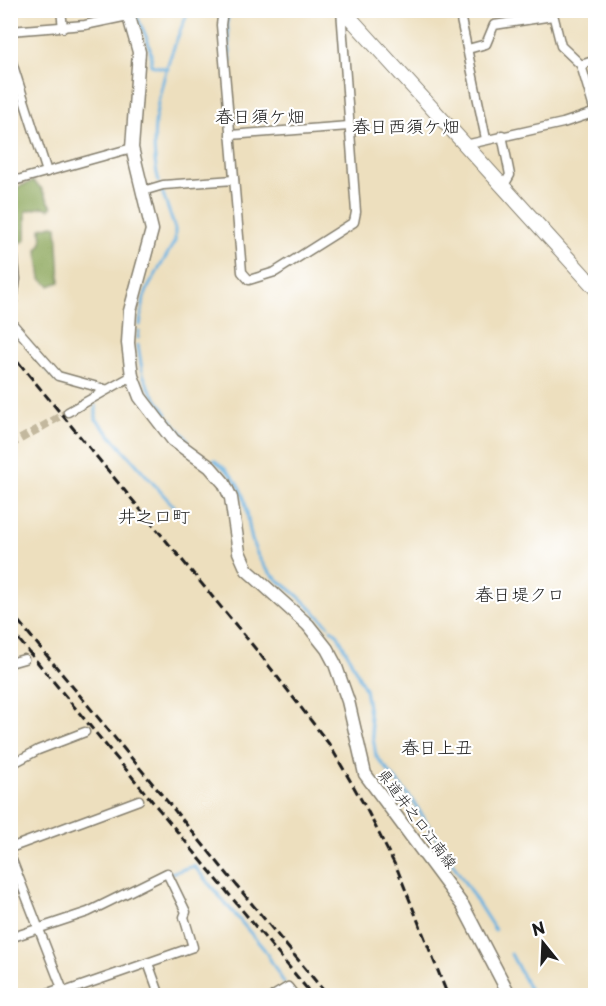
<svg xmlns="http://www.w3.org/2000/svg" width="606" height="1006" viewBox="0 0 606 1006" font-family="'Playpen Sans','Klee One',sans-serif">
<rect width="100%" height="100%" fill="#fff"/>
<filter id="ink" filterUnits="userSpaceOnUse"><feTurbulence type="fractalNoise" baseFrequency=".0167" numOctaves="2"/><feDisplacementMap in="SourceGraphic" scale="12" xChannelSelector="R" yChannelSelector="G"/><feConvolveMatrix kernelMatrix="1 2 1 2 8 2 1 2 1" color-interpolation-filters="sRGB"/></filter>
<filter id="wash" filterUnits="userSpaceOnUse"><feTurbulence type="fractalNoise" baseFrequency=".008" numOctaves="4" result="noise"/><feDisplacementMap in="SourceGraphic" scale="24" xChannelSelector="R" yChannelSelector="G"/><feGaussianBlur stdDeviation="1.35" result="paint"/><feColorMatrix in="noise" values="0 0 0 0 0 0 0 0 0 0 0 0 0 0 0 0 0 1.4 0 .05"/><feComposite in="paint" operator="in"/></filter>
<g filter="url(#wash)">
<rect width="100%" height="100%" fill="#eddfbe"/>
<!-- forest -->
<g fill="#89a457" stroke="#52603a" stroke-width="1.5">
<polygon points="33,181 41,188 52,207 50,209 43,207 26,211 26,239 21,243 16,234 11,190"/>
<polygon points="53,225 57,226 60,282 50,286 41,279 37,250 42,243 41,228"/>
</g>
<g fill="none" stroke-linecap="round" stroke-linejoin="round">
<!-- stream -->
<g stroke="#68b1e0" stroke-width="3">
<path d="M135,10C141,30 153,42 151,65L168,69"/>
<polyline points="230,10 227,21 231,61"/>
<path d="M159,182C144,126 166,62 189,10"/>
<polyline points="140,325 144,298 149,286 175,241 175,229 161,188"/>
<polyline points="138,338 139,331"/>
<polyline points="138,345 142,370"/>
<polyline points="47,369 56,380 82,390"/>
<polyline points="143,374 149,388 167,414"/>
<polyline points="96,406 96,419 185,519"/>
<polyline points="170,419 188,440"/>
<path d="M214,460C261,493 238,523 261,561C269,576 286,585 298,596C308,605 318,615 328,625"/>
<polyline points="331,629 338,635 365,689 376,756 413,801 495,930"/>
<polyline points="171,873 194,866 264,949 284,983"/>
<polyline points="511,954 533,996"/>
<polyline points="287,994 287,996"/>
</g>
</g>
</g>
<g filter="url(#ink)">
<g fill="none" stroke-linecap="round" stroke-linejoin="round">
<!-- street-tunnel -->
<polyline stroke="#c3b89e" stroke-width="8" stroke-dasharray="8 4" stroke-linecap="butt" points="10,445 68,412"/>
<defs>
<g id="street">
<polyline points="61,10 63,28"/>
<polyline points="223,10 221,25 242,272 249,280 275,272 354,222 356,212 341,10"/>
<polyline points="459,10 486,139"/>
<polyline points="552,10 561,46 581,65 595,112"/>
<polyline points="10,31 85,25 128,16"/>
<polyline points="468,49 486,44 494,25 553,16"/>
<polyline points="10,56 47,172"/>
<polyline points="581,65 596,60"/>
<polyline points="230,135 349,126"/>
<polyline points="502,135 510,175 503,187"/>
<polyline points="465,145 563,123 596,112"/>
<polyline points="10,182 132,148"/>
<polyline points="143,191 163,185 234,180"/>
<polyline points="10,221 16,279 10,321 58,376 105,389"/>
<polyline points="68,412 132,376"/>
<polyline points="10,663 24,659"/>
<polyline points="10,765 38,750 85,732"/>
<polyline points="10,848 139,800"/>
<polyline points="10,855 65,996"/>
<polyline points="10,938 88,912 167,873 186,912 184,917 193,947 64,992"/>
<polyline points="148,963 160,996"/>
<polyline points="40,996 62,988"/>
<polyline points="273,996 288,987 295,996"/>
</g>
<polyline id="secondary" points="127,10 139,52 132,148 152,230 130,311 128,343 132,376 140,397 173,440 210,467 224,483 231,498 239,552 247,570 308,625 327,649 335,664 348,701 365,774 463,906 510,996"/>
<polyline id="primary" points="343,10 596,289"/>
</defs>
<!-- street casing -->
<use href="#street" stroke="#847e6d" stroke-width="11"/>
<!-- secondary casing -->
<use href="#secondary" stroke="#847e6d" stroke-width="15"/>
<!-- primary casing -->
<use href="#primary" stroke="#847e6d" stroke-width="16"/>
<!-- street -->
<use href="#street" stroke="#fff" stroke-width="8"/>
<!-- secondary -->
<use href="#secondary" stroke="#fff" stroke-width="12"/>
<!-- primary -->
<use href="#primary" stroke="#fff" stroke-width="14"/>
<!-- rail -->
<g stroke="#1c1c1c" stroke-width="3" stroke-dasharray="9 4.5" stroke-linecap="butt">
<polyline points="10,352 259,653 329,744 366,808 398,871 448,996"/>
<polyline points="10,611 328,996"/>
<polyline points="10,629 313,996"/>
</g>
</g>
</g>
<g text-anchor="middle" stroke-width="4.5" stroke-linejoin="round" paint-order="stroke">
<!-- street labels -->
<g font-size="15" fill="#1c1c1c" stroke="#fff">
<text transform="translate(417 819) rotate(53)" y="5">県道井之口江南線</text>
</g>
<!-- quarter labels -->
<g font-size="18" fill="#1c1c1c" stroke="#fff">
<text x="260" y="123">春日須ケ畑</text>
<text x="406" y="133">春日西須ケ畑</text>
<text x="154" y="523">井之口町</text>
<text x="520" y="601">春日堤クロ</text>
<text x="437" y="754">春日上丑</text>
</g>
</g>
<!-- margin -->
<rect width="606" height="1006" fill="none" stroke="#fff" stroke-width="36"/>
<!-- north arrow -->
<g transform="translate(543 943) rotate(342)" stroke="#ffffff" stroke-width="4.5" paint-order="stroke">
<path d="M0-4.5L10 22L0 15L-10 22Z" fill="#1c1c1c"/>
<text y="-9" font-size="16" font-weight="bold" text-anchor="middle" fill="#1c1c1c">N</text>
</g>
</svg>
